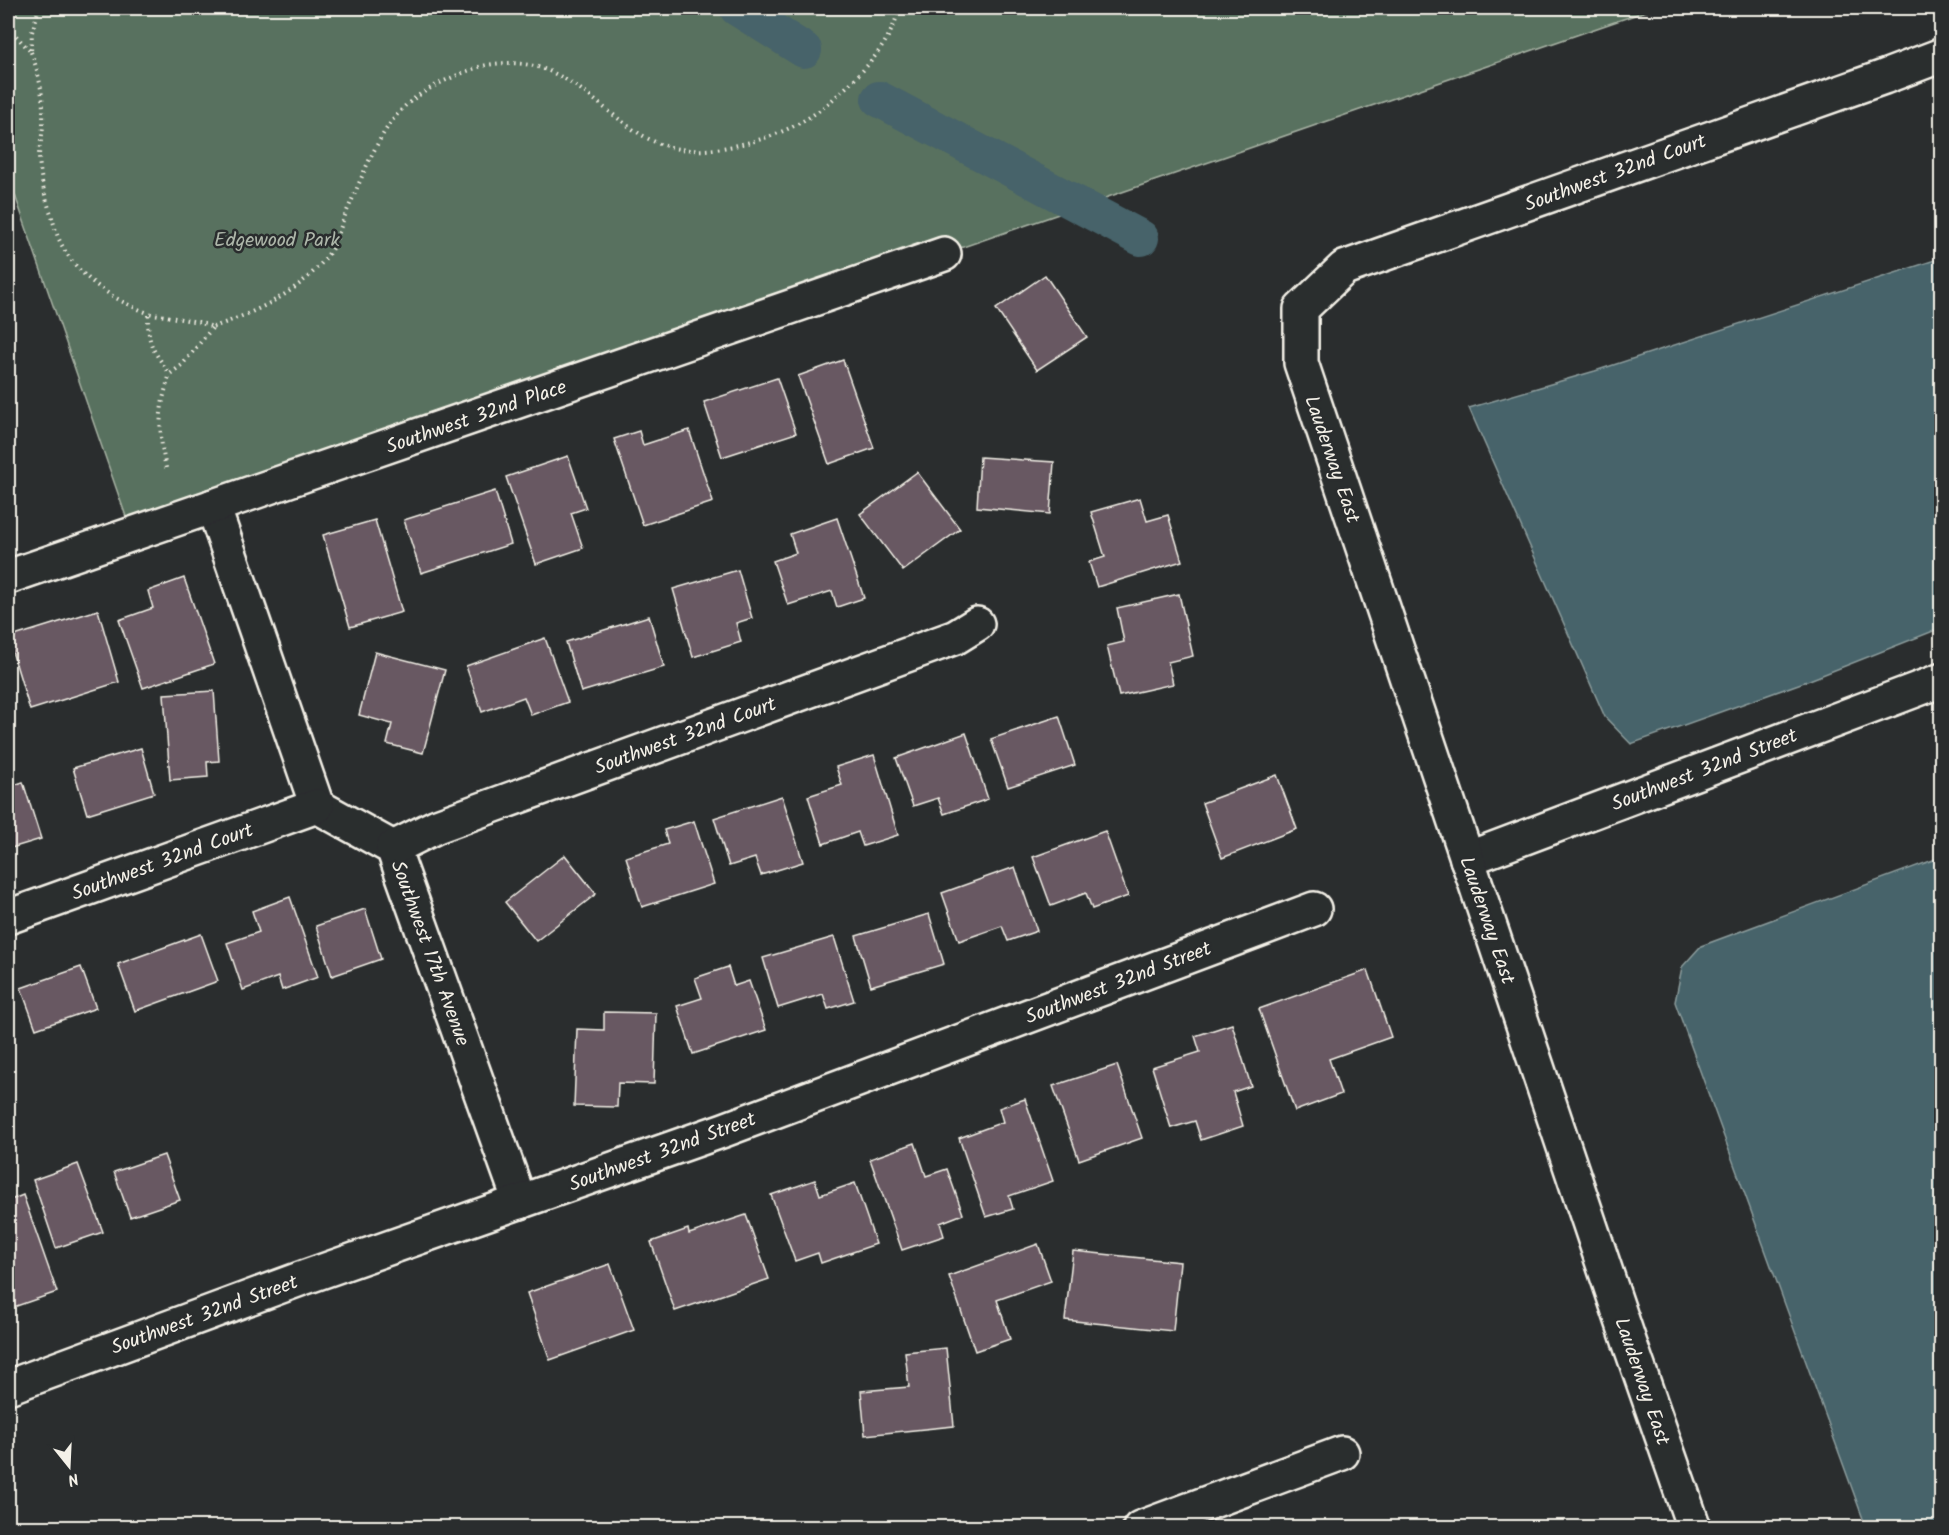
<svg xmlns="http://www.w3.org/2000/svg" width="1949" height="1535" viewBox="0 0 1949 1535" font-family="Kalam,sans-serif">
<rect width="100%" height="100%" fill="#2a2d2e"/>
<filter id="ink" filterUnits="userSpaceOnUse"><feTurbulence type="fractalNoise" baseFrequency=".0167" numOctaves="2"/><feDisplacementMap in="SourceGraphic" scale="12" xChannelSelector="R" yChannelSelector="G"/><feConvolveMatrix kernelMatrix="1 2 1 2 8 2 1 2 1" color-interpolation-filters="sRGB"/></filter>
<g filter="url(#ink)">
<!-- green -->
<polygon fill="#59715e" stroke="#a6b1a3" stroke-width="1.5" points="8,8 1655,8 132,534 8,175"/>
<!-- water -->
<g fill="#46636a" stroke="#8c9c9c" stroke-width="1.5">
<polygon points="1941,258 1941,628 1807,681 1631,744 1605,717 1469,408 1595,371"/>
<polygon points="1941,857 1941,1527 1866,1527 1675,1002 1682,967 1701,946"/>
</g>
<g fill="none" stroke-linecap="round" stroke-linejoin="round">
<!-- canal -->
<g stroke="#46636a" stroke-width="36">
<polyline points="737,8 804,50"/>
<polyline points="879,99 1141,238"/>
</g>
</g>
<!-- building -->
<g fill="#685862" stroke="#f4f1e8" stroke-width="1.5">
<polygon points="1045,275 1087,337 1037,370 996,309"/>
<polygon points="843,360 874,448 829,464 798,376"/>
<polygon points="777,378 796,433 722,457 704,402"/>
<polygon points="689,430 713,502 643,525 614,439 639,431 643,445"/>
<polygon points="568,456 586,508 571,513 583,548 536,564 506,477"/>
<polygon points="980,457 1054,462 1050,514 977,507"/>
<polygon points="917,472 960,529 903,571 860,514"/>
<polygon points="495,491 511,544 421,573 404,520"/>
<polygon points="1140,498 1147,521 1168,515 1182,561 1097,587 1089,562 1105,557 1091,512"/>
<polygon points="837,518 864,598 837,607 832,591 788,605 773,561 796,553 790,534"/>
<polygon points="375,520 402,612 350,627 323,535"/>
<polygon points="738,570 752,618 736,623 741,642 693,657 673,589"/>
<polygon points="184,578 214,664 143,688 119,620 153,608 148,591"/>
<polygon points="1179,594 1193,656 1168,662 1173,684 1119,696 1107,646 1124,642 1117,608"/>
<polygon points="98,610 119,682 30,710 8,638"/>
<polygon points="649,616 664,667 581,692 566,642"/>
<polygon points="545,638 568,702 531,715 524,697 482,712 466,666"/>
<polygon points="375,652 445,670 423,753 387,744 392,724 359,715"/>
<polygon points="214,691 219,761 207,762 208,777 170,780 164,694"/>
<polygon points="1059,716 1075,765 1008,787 991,739"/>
<polygon points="966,733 988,799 944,814 938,798 913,806 896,758"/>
<polygon points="141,748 154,793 87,814 73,768"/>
<polygon points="874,755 898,835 863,846 858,832 823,844 808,796 842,785 836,767"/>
<polygon points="1277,775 1297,829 1222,858 1202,803"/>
<polygon points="23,782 41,839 8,849 8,787"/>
<polygon points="782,796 803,862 761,875 755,858 729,866 714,818"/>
<polygon points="694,821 714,884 642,907 626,857 668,844 664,830"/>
<polygon points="1105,831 1128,896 1092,909 1086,893 1051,906 1033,857"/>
<polygon points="565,855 596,894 536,941 505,902"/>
<polygon points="1015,867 1037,931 1008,941 1002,926 959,941 942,893"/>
<polygon points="290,897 318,977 282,990 278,977 243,990 227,943 259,932 252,911"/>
<polygon points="365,909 381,959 332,976 316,926"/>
<polygon points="929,914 944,964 871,986 856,936"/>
<polygon points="201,934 218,981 135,1011 118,964"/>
<polygon points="834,937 854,1001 828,1009 823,994 778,1008 763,958"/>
<polygon points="81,967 96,1008 36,1029 21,988"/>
<polygon points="728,967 734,986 749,981 766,1030 693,1054 677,1006 702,998 695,978"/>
<polygon points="1368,970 1391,1037 1329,1059 1341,1094 1295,1111 1259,1009"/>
<polygon points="604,1012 656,1013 654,1084 618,1083 617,1107 574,1106 577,1029 604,1030"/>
<polygon points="1232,1024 1251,1086 1233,1092 1243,1126 1201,1140 1195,1121 1171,1128 1152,1067 1200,1052 1195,1036"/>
<polygon points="1117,1065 1142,1138 1079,1160 1053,1086"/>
<polygon points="1025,1099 1053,1181 1009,1196 1013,1209 986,1217 959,1138 1003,1122 999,1108"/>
<polygon points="915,1143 926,1176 947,1169 963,1214 940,1223 944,1236 902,1250 870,1159"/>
<polygon points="164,1155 180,1200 130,1217 114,1172"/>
<polygon points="78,1164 103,1232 56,1248 33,1180"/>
<polygon points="815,1180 820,1195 855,1183 876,1244 821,1263 818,1253 795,1261 771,1195"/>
<polygon points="23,1195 57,1292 8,1309 8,1201"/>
<polygon points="746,1215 769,1279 675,1311 651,1242 688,1229 689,1234"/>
<polygon points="1038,1244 1051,1281 997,1300 1010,1339 975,1351 949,1276"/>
<polygon points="1073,1251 1180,1262 1173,1331 1065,1320"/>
<polygon points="610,1264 634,1330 550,1360 527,1293"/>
<polygon points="946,1348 954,1426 865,1435 861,1391 909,1387 905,1352"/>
</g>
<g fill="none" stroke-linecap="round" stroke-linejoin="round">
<defs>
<g id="minor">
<polyline points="213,506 317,806 393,848 520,1202"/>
<polyline points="8,577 944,254"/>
<polyline points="393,848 437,826 956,637 977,624"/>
<polyline points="1467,859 1942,680"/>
<polyline points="8,917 317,806"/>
<polyline points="8,1387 300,1279 724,1130 1314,909"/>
<polyline points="1140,1528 1342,1453"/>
<polyline points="1694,1528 1630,1344 1301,363 1301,309 1344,268 1884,77 1942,55"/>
</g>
</defs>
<!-- minor casing -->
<use href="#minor" stroke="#f4f1e8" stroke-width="38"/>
<!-- path -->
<g stroke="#f4f1e8" stroke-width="4" stroke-dasharray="1.5 4.5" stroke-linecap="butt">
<polyline points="8,27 31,52 32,32 39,8"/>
<path d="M31,52C40,76 44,99 43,124C43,135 39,146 39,157C40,175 44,194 50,211C53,220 55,229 58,237C74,275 111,299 148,313C148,346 151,347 170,374L182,365L213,327L198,322L148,313"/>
<path d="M213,327C254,313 301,292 327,256C337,243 340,226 347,211C363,176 376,136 403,108C414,97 430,88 444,81C458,75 472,68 487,65C551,54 580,91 627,125C642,136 660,147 680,149C701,152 722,149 742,144C775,137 806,123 831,101C859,76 891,46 899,8"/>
<path d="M166,468C158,431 158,410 170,374"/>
</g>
<!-- minor -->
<use href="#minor" stroke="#2a2d2e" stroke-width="33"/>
</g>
</g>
<g text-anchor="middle" stroke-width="5" stroke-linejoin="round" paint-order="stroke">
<!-- street labels -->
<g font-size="20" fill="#f4f1e8" stroke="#2a2d2e">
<text transform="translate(1615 172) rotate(-20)" y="7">Southwest 32nd Court</text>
<text transform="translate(476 416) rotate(-19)" y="7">Southwest 32nd Place</text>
<text transform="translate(1333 459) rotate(71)" y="7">Lauderway East</text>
<text transform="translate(685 735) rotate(-20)" y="7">Southwest 32nd Court</text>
<text transform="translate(1704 769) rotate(-21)" y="7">Southwest 32nd Street</text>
<text transform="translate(162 861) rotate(-20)" y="7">Southwest 32nd Court</text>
<text transform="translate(1488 920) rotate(71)" y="7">Lauderway East</text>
<text transform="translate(431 953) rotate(70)" y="7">Southwest 17th Avenue</text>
<text transform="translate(1118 982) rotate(-21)" y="7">Southwest 32nd Street</text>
<text transform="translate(662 1151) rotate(-20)" y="7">Southwest 32nd Street</text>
<text transform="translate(204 1314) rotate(-20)" y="7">Southwest 32nd Street</text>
<text transform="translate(1643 1381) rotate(71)" y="7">Lauderway East</text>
</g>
<!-- park labels -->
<g font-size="20" fill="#aeb7aa" stroke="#2a2d2e">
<text x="277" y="246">Edgewood Park</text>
</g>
</g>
<!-- margin -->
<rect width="1949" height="1535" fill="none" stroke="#2a2d2e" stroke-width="30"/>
<rect x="15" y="15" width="1919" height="1505" fill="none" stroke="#f4f1e8" stroke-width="2" filter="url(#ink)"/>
<!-- north arrow -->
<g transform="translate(69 1466) rotate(162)" stroke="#2a2d2e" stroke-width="4.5" paint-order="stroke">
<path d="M0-4.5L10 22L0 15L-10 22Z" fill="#f4f1e8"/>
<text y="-9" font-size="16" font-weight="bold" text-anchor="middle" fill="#f4f1e8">N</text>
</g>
</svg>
